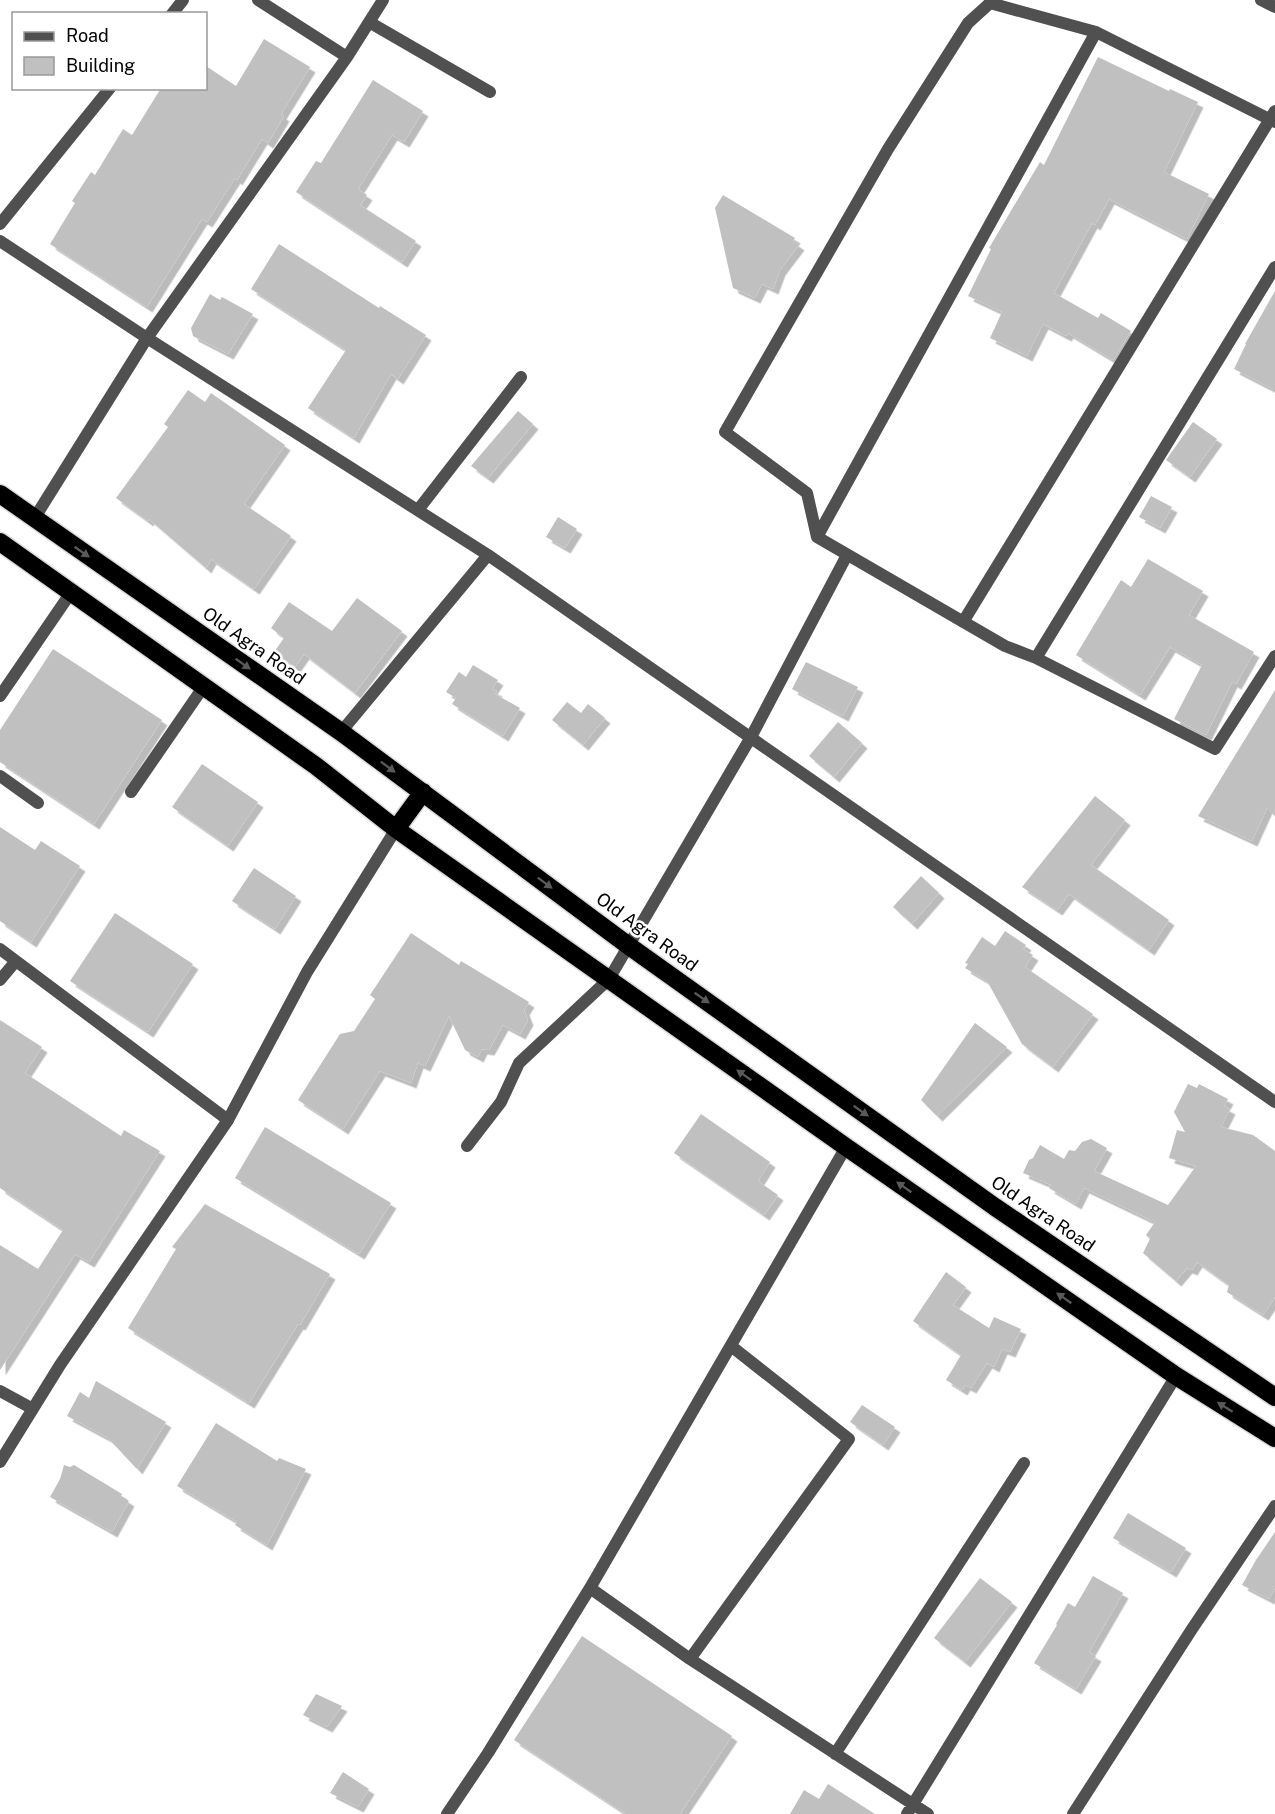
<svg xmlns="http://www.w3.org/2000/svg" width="1275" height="1814" viewBox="0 0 1275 1814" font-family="'Public Sans',sans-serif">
	<defs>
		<filter id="shadow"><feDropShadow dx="5.5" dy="5.5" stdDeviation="0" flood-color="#0004"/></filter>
	</defs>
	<rect width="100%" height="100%" fill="#fff"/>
	<!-- building -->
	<path fill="#c0c0c0" filter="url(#shadow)" d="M 264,39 L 310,67 L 281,114 L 284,116 L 268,143 L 262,139 L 237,180 L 235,178 L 207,222 L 202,219 L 147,307 L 50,244 L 75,203 L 72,201 L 91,172 L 95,175 L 123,129 L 132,135 L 161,88 L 206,88 L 206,66 L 236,86 Z
		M 1098,57 L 1169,91 L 1170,89 L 1198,102 L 1164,172 L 1209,194 L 1187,239 L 1109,199 L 1095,225 L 1092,223 L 1054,293 L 1098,318 L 1101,313 L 1131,331 L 1113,360 L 1068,333 L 1066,336 L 1043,324 L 1027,356 L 990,338 L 1002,312 L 968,296 L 991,249 L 989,248 L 1040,162 L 1044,165 Z
		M 373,80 L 423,111 L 404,142 L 392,135 L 358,189 L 367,195 L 360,205 L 416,241 L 402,262 L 296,192 L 316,161 L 321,163 Z
		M 723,195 L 795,238 L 793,241 L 799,245 L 780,270 L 773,289 L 762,284 L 755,298 L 733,288 L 715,208 Z
		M 279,244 L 379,308 L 380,306 L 426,335 L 398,379 L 391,374 L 354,438 L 308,408 L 346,350 L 251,289 Z
		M 1275,291 L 1275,390 L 1234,369 L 1246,344 L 1245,344 Z
		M 210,294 L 220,300 L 222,297 L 253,314 L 228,354 L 193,336 L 191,328 Z
		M 188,390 L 205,402 L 211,393 L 285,445 L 244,504 L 291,536 L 254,589 L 211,559 L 206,568 L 149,519 L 148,521 L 116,498 L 168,427 L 164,424 Z
		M 518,411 L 533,424 L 488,478 L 471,466 Z
		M 1193,422 L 1217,439 L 1190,477 L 1166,460 Z
		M 1151,496 L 1172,507 L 1160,528 L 1139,517 Z
		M 558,517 L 577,529 L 565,548 L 546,537 Z
		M 1148,559 L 1203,591 L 1189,615 L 1254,652 L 1236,684 L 1232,682 L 1206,735 L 1174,719 L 1202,665 L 1170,647 L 1140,695 L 1076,655 L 1121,580 L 1131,587 Z
		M 357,598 L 402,631 L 355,693 L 304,654 L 295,667 L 274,652 L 284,638 L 271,628 L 289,602 L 332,631 Z
		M 53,649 L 162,720 L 94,824 L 0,762 L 0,730 Z
		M 806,662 L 858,687 L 843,716 L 792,689 Z
		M 473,665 L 498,680 L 492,689 L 497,691 L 495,694 L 520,708 L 503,736 L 452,704 L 456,698 L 446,692 L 459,672 L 466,677 Z
		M 1275,690 L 1275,816 L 1267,808 L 1252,841 L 1198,816 Z
		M 567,702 L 581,713 L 588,704 L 605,718 L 583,745 L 552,720 Z
		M 838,722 L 862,743 L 834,777 L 809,756 Z
		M 202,764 L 258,802 L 228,846 L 172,807 Z
		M 1095,796 L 1125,820 L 1091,865 L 1169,920 L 1149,950 L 1069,894 L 1057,910 L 1022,887 Z
		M 0,827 L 35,850 L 41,841 L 80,866 L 31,942 L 0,921 Z
		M 254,868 L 296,896 L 275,929 L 232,901 Z
		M 921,876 L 939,893 L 912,924 L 893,907 Z
		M 115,913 L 193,964 L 148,1032 L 70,981 Z
		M 1005,931 L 1026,945 L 1023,949 L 1033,955 L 1025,967 L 1093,1014 L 1053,1067 L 1022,1044 L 987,981 L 965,968 L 968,964 L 965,963 L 982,937 L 995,946 Z
		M 411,933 L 459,965 L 461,961 L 529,1002 L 524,1010 L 528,1020 L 520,1034 L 503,1025 L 489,1050 L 482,1049 L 478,1057 L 465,1050 L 449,1016 L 425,1066 L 418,1063 L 411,1083 L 380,1071 L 343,1129 L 298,1100 L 340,1034 L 354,1031 L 375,999 L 370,995 Z
		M 0,1020 L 42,1047 L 25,1073 L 121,1136 L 124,1130 L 160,1151 L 89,1262 L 75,1254 L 0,1370 L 0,1245 L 38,1269 L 63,1230 L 0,1188 Z
		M 975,1023 L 1007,1047 L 937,1116 L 921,1100 Z
		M 1188,1084 L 1197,1088 L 1199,1084 L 1228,1099 L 1224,1106 L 1230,1109 L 1221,1127 L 1253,1135 L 1275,1151 L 1275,1297 L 1263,1315 L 1227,1292 L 1229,1285 L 1197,1262 L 1192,1270 L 1187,1268 L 1176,1281 L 1143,1253 L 1150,1239 L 1146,1235 L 1155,1222 L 1084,1188 L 1076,1204 L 1049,1188 L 1051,1185 L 1023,1173 L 1029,1160 L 1033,1158 L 1040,1145 L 1064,1159 L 1069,1150 L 1075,1151 L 1082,1142 L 1091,1139 L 1107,1148 L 1094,1171 L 1168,1205 L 1196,1166 L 1169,1158 L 1177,1130 L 1185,1132 L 1174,1112 Z
		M 701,1114 L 770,1162 L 758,1181 L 778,1195 L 764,1215 L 674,1153 Z
		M 265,1127 L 391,1203 L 359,1254 L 235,1178 Z
		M 205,1204 L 330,1274 L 300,1325 L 298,1324 L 249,1403 L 128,1328 L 176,1249 L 172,1247 Z
		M 946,1272 L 966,1287 L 953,1305 L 989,1328 L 994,1317 L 1021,1329 L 1010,1352 L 1002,1349 L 994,1367 L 987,1363 L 971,1388 L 965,1385 L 962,1390 L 946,1380 L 961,1355 L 913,1321 Z
		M 96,1381 L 166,1422 L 137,1469 L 108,1438 L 67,1416 L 80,1392 L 89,1398 Z
		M 862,1405 L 895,1427 L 883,1445 L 850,1422 Z
		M 216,1423 L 277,1461 L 279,1458 L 306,1469 L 267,1545 L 235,1525 L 237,1522 L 177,1486 Z
		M 64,1465 L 70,1467 L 74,1465 L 122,1494 L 121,1496 L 129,1501 L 112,1532 L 50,1497 L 60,1479 Z
		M 1128,1513 L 1186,1548 L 1171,1572 L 1113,1538 Z
		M 1275,1532 L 1275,1588 L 1269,1599 L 1242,1585 L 1256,1560 Z
		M 1093,1576 L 1123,1593 L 1089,1652 L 1096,1656 L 1076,1689 L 1034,1663 L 1057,1625 L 1056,1624 L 1068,1603 L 1075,1607 Z
		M 980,1578 L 1012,1602 L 965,1662 L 934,1638 Z
		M 582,1636 L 732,1736 L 680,1814 L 626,1814 L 514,1740 Z
		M 316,1694 L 342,1706 L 327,1727 L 303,1715 Z
		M 343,1772 L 369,1789 L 358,1807 L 330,1793 Z
		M 828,1784 L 875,1814 L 790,1814 L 804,1790 L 819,1799 Z"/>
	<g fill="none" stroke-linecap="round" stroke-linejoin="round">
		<defs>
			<path id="highway" d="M 0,494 L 341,732 L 629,946 L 995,1207 L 1275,1397
				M 0,542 L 316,766 L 396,829 L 846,1147 L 1176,1376 L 1275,1438
				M 396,829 L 423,792"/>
		</defs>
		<!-- highway casing -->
		<use href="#highway" stroke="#dbdbdb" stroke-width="21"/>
		<!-- lane -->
		<path stroke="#505050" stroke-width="12" d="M 0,696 L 72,591
			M 0,776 L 38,803
			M 0,949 L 228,1120
			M 0,980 L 16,961"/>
		<!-- street -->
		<path stroke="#505050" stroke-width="12" d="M 258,0 L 347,57
			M 1261,0 L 1275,7
			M 172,14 L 183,0
			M 369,22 L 490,92
			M 1275,122 L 1096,32 L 990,3 L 968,23 L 888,149 L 725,432 L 807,493 L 817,537 L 1005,646 L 1036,658 L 1215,749 L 1275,656
			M 0,224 L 110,88
			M 0,241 L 147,338 L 488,555 L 341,732
			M 418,510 L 521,377
			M 34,519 L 147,338 L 347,57 L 383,0
			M 817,537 L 1096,32
			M 488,555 L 1275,1102
			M 963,622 L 1275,111
			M 1036,658 L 1275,267
			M 131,792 L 204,686
			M 467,1146 L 501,1102 L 519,1063 L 609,979 L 751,737 L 847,555
			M 0,1391 L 33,1409
			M 0,1462 L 60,1365 L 228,1120 L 307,972 L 396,829
			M 590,1588 L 690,1659 L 928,1814
			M 690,1659 L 849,1439 L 731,1346
			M 835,1754 L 1024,1463
			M 447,1814 L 488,1753 L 590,1588 L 846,1147
			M 907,1814 L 1176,1376
			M 1073,1814 L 1192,1629 L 1275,1506"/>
		<!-- highway -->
		<use href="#highway" stroke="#000" stroke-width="18"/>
	</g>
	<!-- one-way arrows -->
	<defs><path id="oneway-solid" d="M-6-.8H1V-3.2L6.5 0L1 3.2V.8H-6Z" transform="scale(1.5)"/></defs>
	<g fill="#595959">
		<use href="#oneway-solid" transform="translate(82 552) rotate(35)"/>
		<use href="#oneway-solid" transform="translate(243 664) rotate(35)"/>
		<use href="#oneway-solid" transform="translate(388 767) rotate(37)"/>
		<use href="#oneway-solid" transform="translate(545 883) rotate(37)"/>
		<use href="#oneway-solid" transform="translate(702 998) rotate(35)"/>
		<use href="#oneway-solid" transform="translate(744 1075) rotate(-145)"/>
		<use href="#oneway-solid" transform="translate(861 1111) rotate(35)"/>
		<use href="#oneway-solid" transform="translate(904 1187) rotate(-145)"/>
		<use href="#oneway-solid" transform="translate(1064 1298) rotate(-145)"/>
		<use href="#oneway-solid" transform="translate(1225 1407) rotate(-148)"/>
	</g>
	<g text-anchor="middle" stroke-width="5" stroke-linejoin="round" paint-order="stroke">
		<!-- street labels -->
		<g font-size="18" fill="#000" stroke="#fff">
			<text transform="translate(254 646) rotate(35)" y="6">Old Agra Road</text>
			<text transform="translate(647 932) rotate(36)" y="6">Old Agra Road</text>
			<text transform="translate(1043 1214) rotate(34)" y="6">Old Agra Road</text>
		</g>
	</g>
	<!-- legend -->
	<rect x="12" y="12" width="195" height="78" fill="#ffffff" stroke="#999999" stroke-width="1.5"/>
	<rect x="24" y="32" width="30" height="9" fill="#505050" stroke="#999999" stroke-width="1.5"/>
	<text x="66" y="42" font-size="18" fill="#000000">Road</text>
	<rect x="24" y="57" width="30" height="18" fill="#c0c0c0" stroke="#999999" stroke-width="1.5"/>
	<text x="66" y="72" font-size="18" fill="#000000">Building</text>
</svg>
